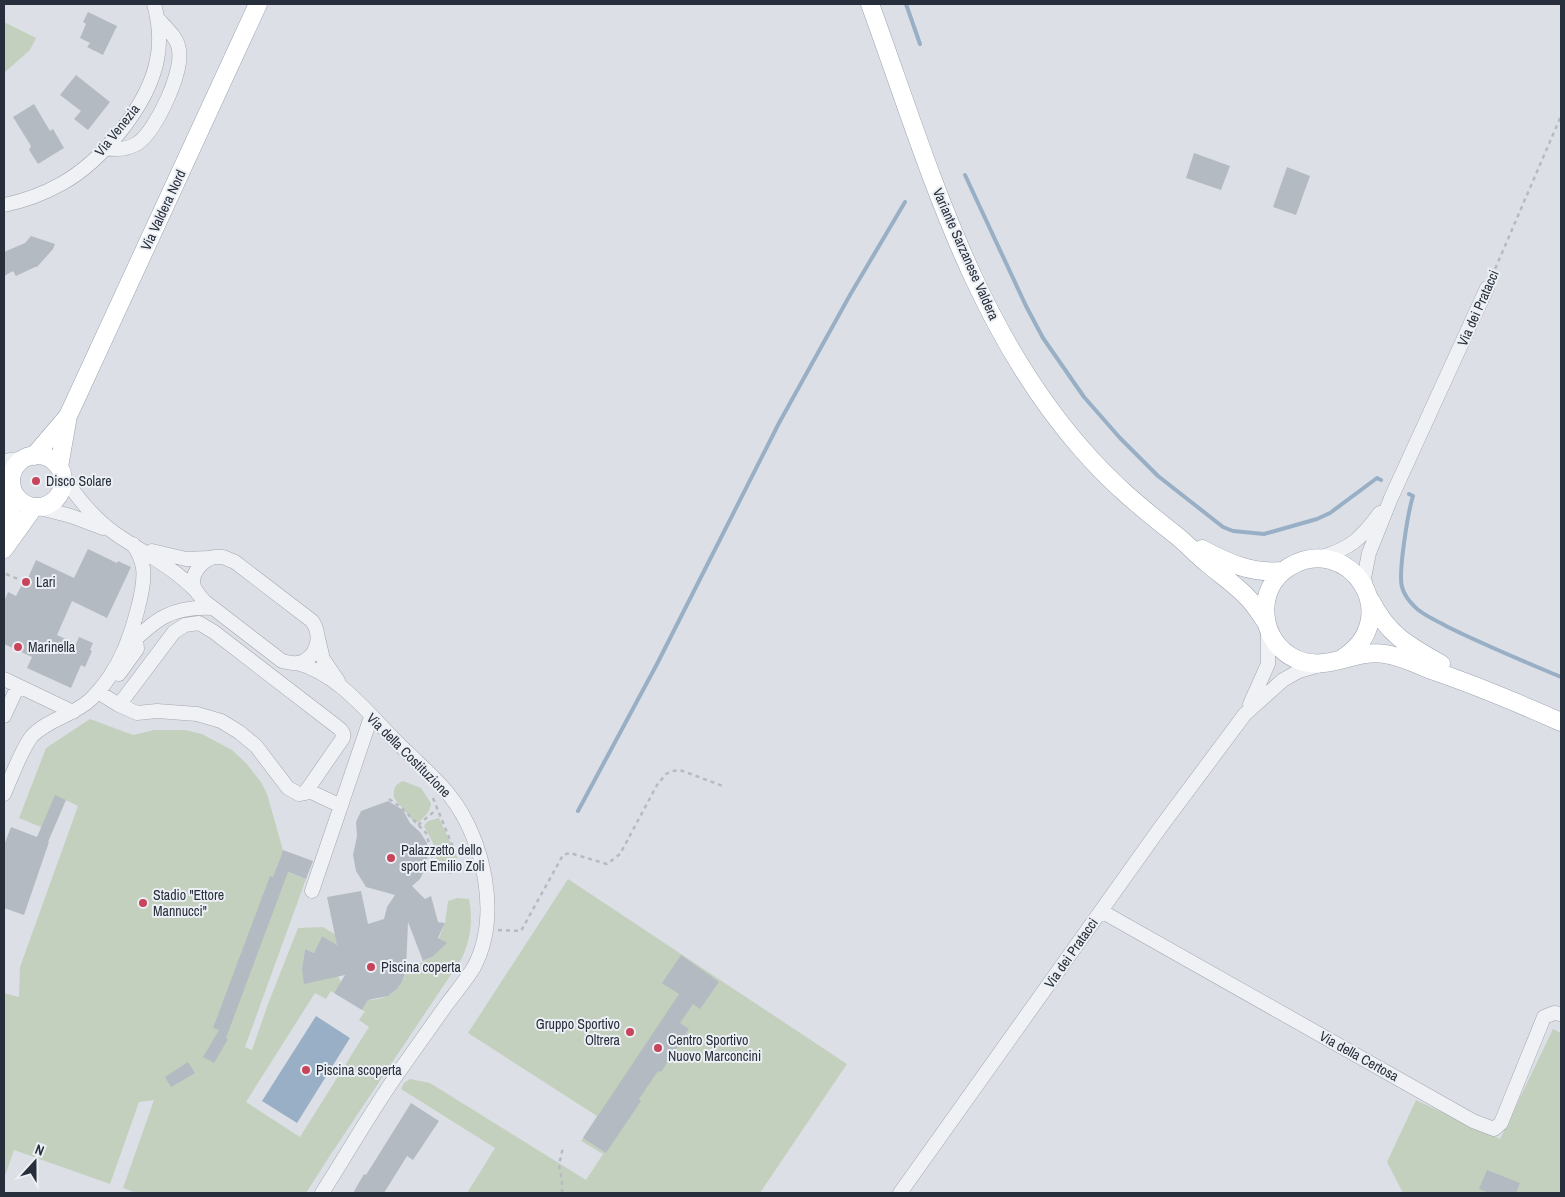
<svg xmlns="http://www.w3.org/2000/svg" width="1565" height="1197" viewBox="0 0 1565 1197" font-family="'Archivo Narrow',sans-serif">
	<rect width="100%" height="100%" fill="#dce0e6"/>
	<!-- green -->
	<path fill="#c3d0be" d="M 4,22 L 36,38 L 30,50 L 4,73 Z
		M 90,719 L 133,735 L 154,730 L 185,730 L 202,734 L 232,750 L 246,763 L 261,782 L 267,794 L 283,850 L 276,868 L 306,879 L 245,1047 L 252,1050 L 268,1004 L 298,928 L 323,927 L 341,938 L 336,945 L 322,936 L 314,953 L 305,949 L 302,969 L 338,976 L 341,982 L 334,993 L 331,991 L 326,999 L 315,993 L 246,1102 L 300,1137 L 369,1027 L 359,1020 L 365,1011 L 362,1010 L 368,1000 C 387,1000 402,990 406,971 L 432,957 L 445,923 L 448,901 L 457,898 L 469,899 C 473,920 471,938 462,958 L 329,1157 L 306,1193 L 136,1193 L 123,1188 L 154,1100 L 139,1102 L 110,1184 L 14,1150 L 4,1179 L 4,993 L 19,997 L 20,967 L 78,806 L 66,800 L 41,827 L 19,818 L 46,748 Z
		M 403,781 L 421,788 L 431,803 C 430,812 425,816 419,822 L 414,822 L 394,798 C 393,789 395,784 403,781 Z
		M 439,818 L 457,857 L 456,869 L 451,874 L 438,871 L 436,869 L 436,859 L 433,843 L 424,826 L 428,821 Z
		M 568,879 L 847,1064 L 760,1193 L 467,1193 L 495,1148 L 401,1089 L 404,1083 L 410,1079 L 430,1083 L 586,1180 L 603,1154 L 581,1141 L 597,1116 L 468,1033 Z
		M 1553,1029 L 1561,1033 L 1561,1193 L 1403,1193 L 1387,1162 L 1416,1100 L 1500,1139 Z"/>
	<!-- water -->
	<path fill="#98afc5" d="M 316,1016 L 350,1038 L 297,1123 L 262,1101 Z"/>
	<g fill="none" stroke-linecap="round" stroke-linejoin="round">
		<!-- stream -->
		<path stroke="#98afc5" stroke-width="4" d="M 906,4 L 920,44
			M 965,175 L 1026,306 L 1043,338 L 1084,397 L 1120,438 L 1158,476 L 1223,527 L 1233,531 L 1264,534 L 1317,519 L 1330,513 L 1377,478 L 1381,480
			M 1409,494 L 1413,496 C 1408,512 1398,573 1402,587 C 1404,594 1409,601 1414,606 C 1422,615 1436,620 1446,626 C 1484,645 1523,661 1561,677
			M 578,811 L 657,664 L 779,423 L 850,295 L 905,202"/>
	</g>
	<!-- building -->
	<path fill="#b4bac2" d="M 88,12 L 117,26 L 103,55 L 87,47 L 90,43 L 80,38 L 86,24 L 83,22 Z
		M 76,75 L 110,102 L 88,130 L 74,119 L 81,111 L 60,95 Z
		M 34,104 L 50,131 L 53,129 L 64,148 L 38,164 L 29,150 L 31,146 L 13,117 Z
		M 1194,153 L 1230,166 L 1221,190 L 1186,178 Z
		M 1287,167 L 1310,176 L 1296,215 L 1273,207 Z
		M 31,236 L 55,244 L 53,249 L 37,267 L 35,267 L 16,276 L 13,271 L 4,276 L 4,252 L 25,243 Z
		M 88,549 L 117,563 L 118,561 L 131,567 L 107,618 L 72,601 L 57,635 L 76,644 L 79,637 L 93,643 L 90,650 L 92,651 L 85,667 L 81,665 L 71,688 L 27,668 L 32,657 L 4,644 L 4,602 L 8,592 L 16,596 L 25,579 L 27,580 L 36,560 L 74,578 Z
		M 55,795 L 66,800 L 48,842 L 49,842 L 24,915 L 4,908 L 4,845 L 11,827 L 37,837 Z
		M 388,801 L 403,810 L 410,823 L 420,832 L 427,843 L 428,854 L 426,867 L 420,879 L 412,886 L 425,899 L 431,896 L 438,922 L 445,923 L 438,938 L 447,943 L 432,957 L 423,961 L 408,922 L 406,971 L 402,982 L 397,989 L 388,996 L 368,1000 L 362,1010 L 334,993 L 345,975 L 304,984 L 302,969 L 305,949 L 314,953 L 322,936 L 337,945 L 327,897 L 361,891 L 368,924 L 384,919 L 387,907 L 395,895 L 366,887 L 356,871 L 353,855 L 357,836 L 356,822 L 361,811 Z
		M 283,850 L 313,861 L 306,879 L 288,872 L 226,1038 L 228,1039 L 214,1063 L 203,1057 L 219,1030 L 213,1028 L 270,876 L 273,877 Z
		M 681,955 L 719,982 L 700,1009 L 693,1004 L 680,1023 L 689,1029 L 661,1072 L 658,1071 L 639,1099 L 641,1101 L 606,1153 L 583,1138 L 679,994 L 662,983 Z
		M 188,1062 L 195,1073 L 171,1087 L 165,1077 Z
		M 411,1103 L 439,1121 L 413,1160 L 407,1156 L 384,1193 L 353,1193 L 364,1174 L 366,1175 Z
		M 1487,1170 L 1520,1183 L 1516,1193 L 1489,1193 L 1479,1189 Z"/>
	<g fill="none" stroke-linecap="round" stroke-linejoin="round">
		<defs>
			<path id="minor" d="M 105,148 C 116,150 127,150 138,143 C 156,130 183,73 179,50 C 178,38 166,28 158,19
				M 4,205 C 24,201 43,194 61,184 C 101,162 148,106 157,60 C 161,41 159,22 154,4
				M 4,461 L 26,458
				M 63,477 C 78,498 94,519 116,534 C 143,553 172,566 195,590
				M 4,484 L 12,489
				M 36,507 L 71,516 L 103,528
				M 152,551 L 186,559 L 209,558
				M 214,557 L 223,557 L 235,562 L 312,621 C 323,636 317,659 298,663 C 293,664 287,662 282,661 L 204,601 C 200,596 194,590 193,584 C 192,572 203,560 214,557 Z
				M 1319,558 C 1351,548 1360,540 1380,513
				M 1367,591 L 1364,578 L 1369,553 L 1391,498 L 1487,288
				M 318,638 L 323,659 L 338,681
				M 127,647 C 156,619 171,606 213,608
				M 297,663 C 342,675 372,719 405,750 C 420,765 437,779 450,796 C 484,839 501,916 474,967 C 466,980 456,992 447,1004 C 433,1024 418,1045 403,1066 C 374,1106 349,1151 322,1193
				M 119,674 L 137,649 L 136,638
				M 4,679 L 73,712
				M 98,692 L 119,705 L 137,713 L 157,711 L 197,714 L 221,721 L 239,732 L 256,746 L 288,788 L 299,794 L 305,793 L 307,790 L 343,738 L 343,733 L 340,729 L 214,632 L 199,623 L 185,625 L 174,632 L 119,705
				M 1250,704 L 1268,664 L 1268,630
				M 4,716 L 18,686
				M 307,790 L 341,806
				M 4,794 C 11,778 22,748 32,736 C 48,719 74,715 90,700 C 104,687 117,667 124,650 C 132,632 146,587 143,568 C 142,559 138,552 133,544
				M 312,891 L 371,717
				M 1101,911 L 1473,1121 L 1494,1129 L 1501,1123 L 1544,1017 L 1554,1013 L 1561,1014
				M 900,1193 L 1160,828 L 1245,714 L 1283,680 L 1299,671 L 1320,665"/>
			<path id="major" d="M 870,4 C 926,157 971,322 1080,447 C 1111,483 1140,507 1177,536 C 1188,545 1197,555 1208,564 C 1221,575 1236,585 1248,598 C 1255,605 1260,614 1266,622
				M11 481a26 26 0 1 1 52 0a26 26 0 1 1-52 0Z
				M 34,456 L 68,416 L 258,4
				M 59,467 L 67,421
				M 4,541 L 14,493
				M 4,549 L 34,507
				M 1202,549 C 1228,563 1252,574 1283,571
				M 1371,601 C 1388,635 1409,646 1441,664
				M 1343,658 C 1406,617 1349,531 1289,567 C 1254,588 1259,643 1296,659 C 1326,673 1354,649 1385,654 C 1401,656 1416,664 1431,670 C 1476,685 1518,703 1561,722"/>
		</defs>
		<!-- minor casing -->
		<use href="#minor" stroke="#a2a7b0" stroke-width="15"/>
		<!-- major casing -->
		<use href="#major" stroke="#9ca5b1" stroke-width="19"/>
		<!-- path -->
		<path stroke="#b7bbc1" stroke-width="2.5" stroke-dasharray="4 4" stroke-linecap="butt" d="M 1492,276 L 1561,116
			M 6,574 L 23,581
			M 433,798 L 457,857
			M 389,799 L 402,808 L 426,833 L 432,853 L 432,864 L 430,872
			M 418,825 L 437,809
			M 498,930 L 521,931 L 563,855 L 570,853 L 607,864 L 620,854 L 657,785 L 666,774 L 672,771 L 680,770 L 723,786
			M 562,1193 L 562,1180 L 559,1165 L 563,1147"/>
		<!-- minor -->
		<use href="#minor" stroke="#eff1f5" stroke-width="14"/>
		<!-- major -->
		<use href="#major" stroke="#fff" stroke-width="18"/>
	</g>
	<!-- markers -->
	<g fill="#c8445b" stroke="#eceff4" stroke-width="2">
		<circle cx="36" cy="481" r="5"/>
		<circle cx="26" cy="582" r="5"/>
		<circle cx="18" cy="647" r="5"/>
		<circle cx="391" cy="858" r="5"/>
		<circle cx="143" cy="903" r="5"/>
		<circle cx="371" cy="967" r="5"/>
		<circle cx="630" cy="1032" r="5"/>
		<circle cx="658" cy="1048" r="5"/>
		<circle cx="306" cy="1070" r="5"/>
	</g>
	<g text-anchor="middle" stroke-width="4" stroke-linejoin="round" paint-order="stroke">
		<!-- street labels -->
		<g font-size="14" fill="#272f3c" stroke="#eceff4">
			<text transform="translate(117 130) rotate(-51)" y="5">Via Venezia</text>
			<text transform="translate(163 210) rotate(-65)" y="5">Via Valdera Nord</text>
			<text transform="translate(966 254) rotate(66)" y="5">Variante Sarzanese Valdera</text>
			<text transform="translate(1478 308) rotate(-66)" y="5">Via dei Pratacci</text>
			<text transform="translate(409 755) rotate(45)" y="5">Via della Costituzione</text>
			<text transform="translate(1071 953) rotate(-55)" y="5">Via dei Pratacci</text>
			<text transform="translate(1359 1056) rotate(29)" y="5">Via della Certosa</text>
		</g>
		<!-- poi labels -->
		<g font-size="14" fill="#272f3c" stroke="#eceff4" text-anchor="start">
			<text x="46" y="486">Disco Solare</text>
			<text x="36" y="587">Lari</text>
			<text x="28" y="652">Marinella</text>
			<text x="401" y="855">Palazzetto dello<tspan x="401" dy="16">sport Emilio Zoli</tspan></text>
			<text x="153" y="900">Stadio "Ettore<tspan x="153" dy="16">Mannucci"</tspan></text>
			<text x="381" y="972">Piscina coperta</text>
			<text x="620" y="1029" text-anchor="end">Gruppo Sportivo<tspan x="620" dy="16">Oltrera</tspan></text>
			<text x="668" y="1045">Centro Sportivo<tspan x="668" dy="16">Nuovo Marconcini</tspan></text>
			<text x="316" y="1075">Piscina scoperta</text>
		</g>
	</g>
	<!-- border -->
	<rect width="1565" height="1197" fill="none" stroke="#272f3c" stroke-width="10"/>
	<!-- north arrow -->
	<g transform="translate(35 1162) rotate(21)" stroke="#eceff4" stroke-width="4" paint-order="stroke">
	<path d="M0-4L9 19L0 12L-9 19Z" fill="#272f3c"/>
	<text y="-8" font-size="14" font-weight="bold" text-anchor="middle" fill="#272f3c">N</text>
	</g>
</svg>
